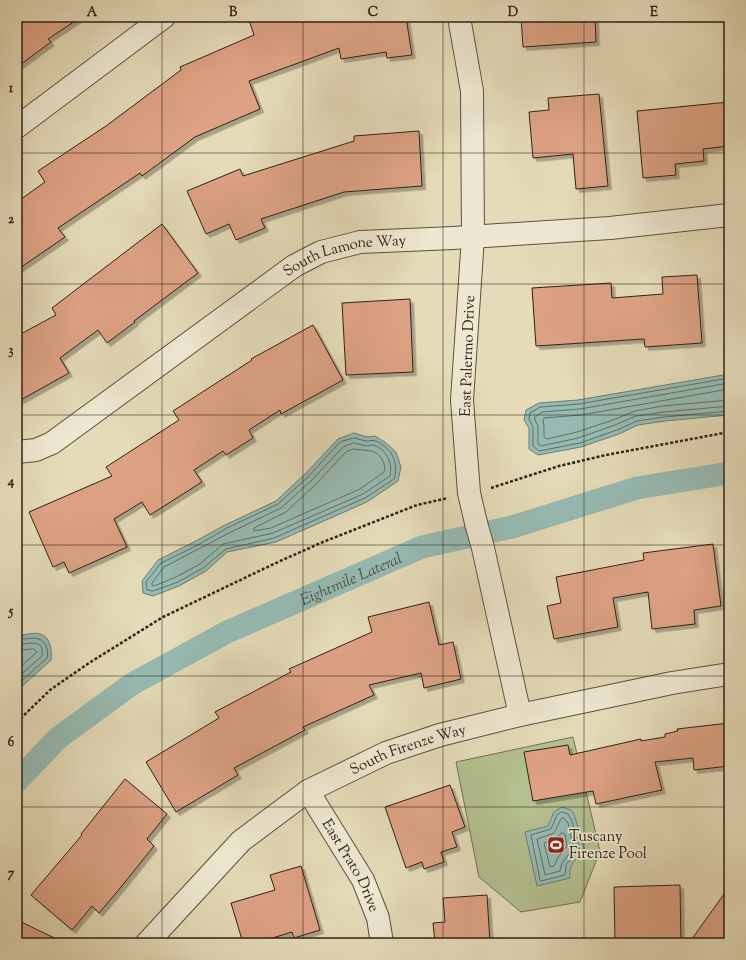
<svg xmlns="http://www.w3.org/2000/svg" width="746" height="960" viewBox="0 0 746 960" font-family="'Sorts Mill Goudy',serif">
	<defs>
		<filter id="shadow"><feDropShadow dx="3.5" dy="3.5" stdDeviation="0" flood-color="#0004"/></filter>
	</defs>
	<rect width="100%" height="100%" fill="#e5dbb8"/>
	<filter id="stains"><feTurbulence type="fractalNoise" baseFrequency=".005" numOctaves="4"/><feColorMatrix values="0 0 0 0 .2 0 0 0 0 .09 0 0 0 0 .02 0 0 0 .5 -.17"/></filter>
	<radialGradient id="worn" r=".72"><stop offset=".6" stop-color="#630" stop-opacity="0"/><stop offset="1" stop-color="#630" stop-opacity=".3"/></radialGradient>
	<!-- green -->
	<path fill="#b4c08f" stroke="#717053" d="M 573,737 L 600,851 L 580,902 L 521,912 L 479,877 L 456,762 Z"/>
	<!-- water -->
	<path fill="#96bbb3" stroke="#6c7d75" d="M 729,374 L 729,415 L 665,421 L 638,425 L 619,434 L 581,447 L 538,455 L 529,449 L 529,428 L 524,420 L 526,410 L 539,403 L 578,400 Z
		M 354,433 L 367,437 L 375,436 L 386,443 L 396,452 L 401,467 L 398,481 L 367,502 L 276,542 L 227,552 L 206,571 L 179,586 L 153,596 L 143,593 L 142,581 L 158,560 L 194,542 L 225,525 L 276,501 L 305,474 L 338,439 Z
		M 17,634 L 20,635 C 25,635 35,632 40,634 C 51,637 52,651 51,660 L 17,691 Z
		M 562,807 L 571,810 L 574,814 L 585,852 C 574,861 569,863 570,878 L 537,886 L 525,832 L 548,826 L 554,812 Z"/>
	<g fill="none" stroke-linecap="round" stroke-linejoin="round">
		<!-- shore -->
		<path stroke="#626e65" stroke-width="1" d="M 729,378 L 579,404 L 540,407 L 530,413 L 529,419 L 533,427 L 533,446 L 539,451 L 580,443 L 617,430 L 637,421 L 664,417 L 729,411
			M 729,383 L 580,409 L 542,412 L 534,418 L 538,426 L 538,444 L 541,446 L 578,438 L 615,425 L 636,416 L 664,412 L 729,406
			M 729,389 L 581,415 L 544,418 L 543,420 L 544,426 L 544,437 L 547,439 L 577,432 L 613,420 L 635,411 L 663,406 L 729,400
			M 354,438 C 358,439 362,440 366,441 C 370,441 372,440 376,441 C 392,448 399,463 394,479 L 365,498 L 274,538 L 226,549 L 203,568 L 178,582 L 153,591 L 147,590 L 146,582 L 161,563 L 196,546 L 227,528 L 278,504 L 308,477 L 340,442 Z
			M 354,443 C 358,444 362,445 367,446 C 368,446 372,445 373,445 C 387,449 393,464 390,476 L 363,494 L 273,533 L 223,544 L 200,564 L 176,577 L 154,586 L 152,585 L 152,583 L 164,567 L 229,533 L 281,508 L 312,480 L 343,447 Z
			M 354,449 C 360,450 366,450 371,451 C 380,453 387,464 384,472 L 360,489 L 271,528 L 254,531 L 254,528 L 286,512 L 316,484 L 346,452 Z
			M 17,638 C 28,641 40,633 46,646 C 48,650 48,654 47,658 L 17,685
			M 17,644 C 28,645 45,637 42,656 L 17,678
			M 17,650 L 34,649 L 37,652 L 17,670
			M 562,812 L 568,814 L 572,821 L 580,850 L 573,856 L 566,865 L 565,875 L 541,881 L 540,880 L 531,835 L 551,829 L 557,815 Z
			M 564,818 L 568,823 L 574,848 L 562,863 L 560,871 L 545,875 L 537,839 L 554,833 L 561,819 Z
			M 562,833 L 565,834 L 567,846 L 557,859 L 554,866 L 550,867 L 544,843 L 555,839 Z"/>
		<!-- canal -->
		<path stroke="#96bbb3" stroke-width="23" id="s1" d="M 17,781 L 58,738 L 132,684 L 227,632 L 422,547 L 512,527 L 637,488 L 729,473"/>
	</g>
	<!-- building -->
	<path fill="#dda284" stroke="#2e2117" filter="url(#shadow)" d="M 17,17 L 81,17 L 48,39 L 51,42 L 17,67 Z
		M 248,17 L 406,17 L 412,55 L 387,58 L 386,52 L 341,59 L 339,48 L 249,81 L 260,109 L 195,137 L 142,176 L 140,173 L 58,228 L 65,237 L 17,270 L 17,202 L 45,182 L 38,171 L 106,126 L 181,70 L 180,67 L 254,35 Z
		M 521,17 L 595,17 L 596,42 L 523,47 Z
		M 599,94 L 608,186 L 576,189 L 573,154 L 533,158 L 529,112 L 549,110 L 548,98 Z
		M 729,102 L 729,146 L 703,149 L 704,161 L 675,164 L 676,175 L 643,178 L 637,111 Z
		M 419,131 L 422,186 L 344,192 L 261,219 L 265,228 L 236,240 L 229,224 L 206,234 L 187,191 L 240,169 L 243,176 L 354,141 L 354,136 Z
		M 162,224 L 198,273 L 134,321 L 135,322 L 107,343 L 98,330 L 60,358 L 69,373 L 17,402 L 17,336 L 56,315 L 52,308 Z
		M 697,275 L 702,343 L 645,347 L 644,339 L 536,346 L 532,288 L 611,283 L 612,298 L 663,294 L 662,277 Z
		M 410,299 L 413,372 L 346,375 L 342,303 Z
		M 313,325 L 343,380 L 281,414 L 280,410 L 249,430 L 253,438 L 226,455 L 223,451 L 194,470 L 202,482 L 150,515 L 142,502 L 114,519 L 127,547 L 69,573 L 64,562 L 53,567 L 29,512 L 112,476 L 106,467 L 179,420 L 173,411 L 252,360 L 251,359 Z
		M 713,544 L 721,606 L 694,610 L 695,624 L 652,629 L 648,592 L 613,598 L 618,627 L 554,639 L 547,606 L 561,603 L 556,577 L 644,560 L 643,553 Z
		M 429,602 L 439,645 L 453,642 L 461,679 L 424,688 L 421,673 L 369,685 L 374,695 L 303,727 L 305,730 L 234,768 L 238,775 L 176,812 L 146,762 L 219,718 L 215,712 L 291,672 L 289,669 L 372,632 L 368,617 Z
		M 729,723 L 729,766 L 694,770 L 693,758 L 655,762 L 662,790 L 596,804 L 593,791 L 533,801 L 524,752 L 568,745 L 570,755 L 641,739 L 641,741 L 665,737 L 665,734 L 678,731 L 677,729 Z
		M 125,779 L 167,814 L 147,839 L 154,846 L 117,892 L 99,913 L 92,906 L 72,930 L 31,895 L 82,835 L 81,834 Z
		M 450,785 L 465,827 L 452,832 L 457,847 L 441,852 L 444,862 L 424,869 L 422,862 L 406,868 L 385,807 Z
		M 301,866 L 320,930 L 294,938 L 292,932 L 256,943 L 243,943 L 231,903 L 275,890 L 270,875 Z
		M 680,885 L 681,943 L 615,943 L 614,887 Z
		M 729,887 L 729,943 L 689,943 Z
		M 487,895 L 490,943 L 435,943 L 433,923 L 445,922 L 443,898 Z
		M 17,920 L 65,943 L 17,943 Z"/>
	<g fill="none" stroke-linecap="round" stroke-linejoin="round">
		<defs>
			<g id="minor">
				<path d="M 17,127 L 164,17"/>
				<path id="s2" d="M 17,452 L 36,450 L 52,443 L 294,266 L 321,252 L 360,242 L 453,238 L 610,228 L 729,215"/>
				<path d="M 476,523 L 483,548 L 520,715"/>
				<path id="s3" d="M 308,791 L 363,880 L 378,918 L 382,943"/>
				<path id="s4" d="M 147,943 L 241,841 L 308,791 L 386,753 L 440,735 L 520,715 L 672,683 L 729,674"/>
			</g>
			<path id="tertiary" d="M 459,17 L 472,91 L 473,237 L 462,400 L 469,493 L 476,523"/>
		</defs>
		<!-- minor casing -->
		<use href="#minor" stroke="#5c503f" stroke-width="24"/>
		<!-- tertiary casing -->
		<use href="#tertiary" stroke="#5c503f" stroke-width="24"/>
		<!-- path -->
		<path stroke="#2e2117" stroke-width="2.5" stroke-dasharray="3 2" stroke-linecap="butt" d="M 491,488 L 559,466 L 606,455 L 729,432
			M 17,722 L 50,690 L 89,663 L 163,617 L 278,562 L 323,542 L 417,505 L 448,498"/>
		<!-- minor -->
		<use href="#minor" stroke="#eee8d1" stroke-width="22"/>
		<!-- tertiary -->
		<use href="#tertiary" stroke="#eee8d1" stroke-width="22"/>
	</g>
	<!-- grid -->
	<path fill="none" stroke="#2e2117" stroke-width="1" stroke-opacity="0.55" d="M 162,17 L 162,943M 303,17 L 303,943M 443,17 L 443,943M 584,17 L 584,943M 17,153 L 729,153M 17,284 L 729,284M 17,415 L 729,415M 17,545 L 729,545M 17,676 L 729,676M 17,807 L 729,807"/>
	<!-- icons -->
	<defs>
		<symbol id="stadium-square" viewBox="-11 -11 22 22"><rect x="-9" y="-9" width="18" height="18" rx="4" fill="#8f2418" stroke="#eee8d1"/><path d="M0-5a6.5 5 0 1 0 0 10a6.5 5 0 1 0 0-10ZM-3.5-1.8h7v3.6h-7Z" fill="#fff"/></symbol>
	</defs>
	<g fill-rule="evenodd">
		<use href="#stadium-square" x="546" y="835" width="20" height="20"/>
	</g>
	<g text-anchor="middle" stroke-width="3.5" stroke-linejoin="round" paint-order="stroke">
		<!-- street labels -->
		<g font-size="15" fill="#2e2117" stroke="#eee8d1">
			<text dy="5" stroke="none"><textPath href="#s2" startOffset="389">South Lamone Way</textPath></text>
			<text transform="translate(467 356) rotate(-88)" y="5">East Palermo Drive</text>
			<text dy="5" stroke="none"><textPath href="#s4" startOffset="331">South Firenze Way</textPath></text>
			<text dy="5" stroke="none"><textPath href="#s3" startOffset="86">East Prato Drive</textPath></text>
		</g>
		<!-- poi labels -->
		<g font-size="15" fill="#2e2117" stroke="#eee8d1" text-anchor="start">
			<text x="569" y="841">Tuscany<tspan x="569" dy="17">Firenze Pool</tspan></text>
		</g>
		<!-- water labels -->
		<g font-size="16" font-style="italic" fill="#4d4f46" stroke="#eee8d1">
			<text dy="6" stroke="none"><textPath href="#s1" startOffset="394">Eightmile Lateral</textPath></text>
		</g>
	</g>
	<!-- margin -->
	<rect width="746" height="960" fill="none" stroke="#e5dbb8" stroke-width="44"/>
	<rect x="22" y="22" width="702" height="916" fill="none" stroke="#2e2117" stroke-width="1.5"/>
	<g font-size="13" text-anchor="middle" font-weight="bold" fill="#2e2117">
		<text x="92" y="16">A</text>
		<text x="233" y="16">B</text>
		<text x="373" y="16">C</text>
		<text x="513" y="16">D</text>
		<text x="654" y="16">E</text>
		<text x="11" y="92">1</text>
		<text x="11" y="223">2</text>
		<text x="11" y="354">3</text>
		<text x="11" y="485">4</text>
		<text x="11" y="615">5</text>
		<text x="11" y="746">6</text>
		<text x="11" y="877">7</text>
	</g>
	<rect width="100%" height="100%" filter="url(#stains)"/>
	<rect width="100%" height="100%" fill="url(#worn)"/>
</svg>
